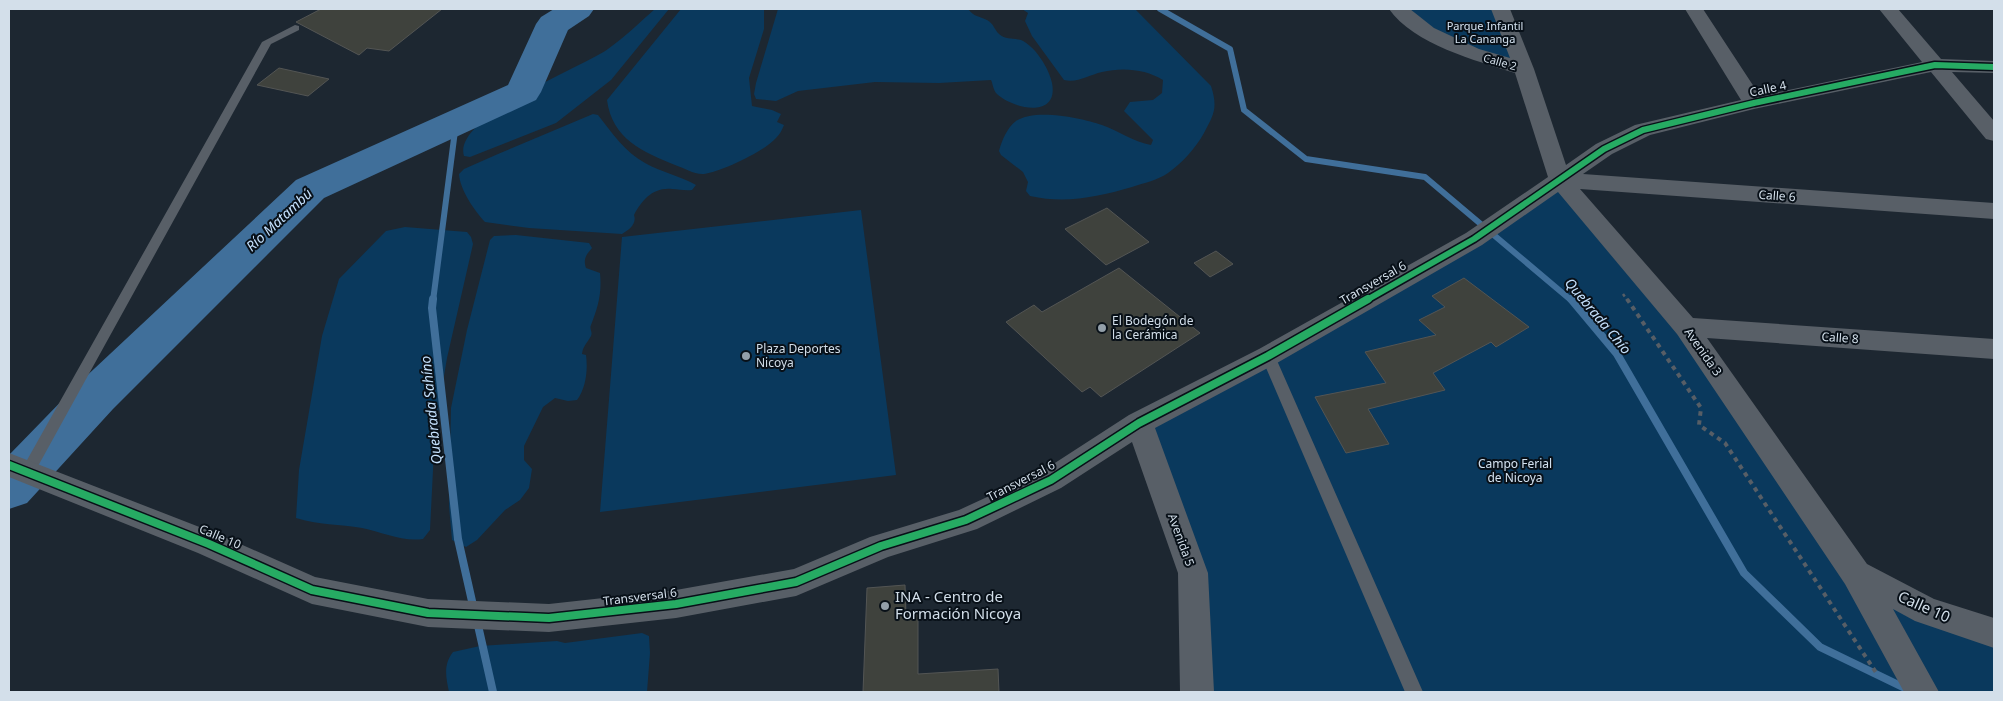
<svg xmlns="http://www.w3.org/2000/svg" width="2003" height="701" viewBox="0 0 2003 701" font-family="'Noto Sans',sans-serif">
	<rect width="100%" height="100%" fill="#1d2731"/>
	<!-- green -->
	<path fill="#0a395d" d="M 655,9 L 669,9 L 611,80 L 556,123 L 470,157 L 464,156 C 452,117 581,68 608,49 C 625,37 640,22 655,9 Z
		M 681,9 L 764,9 L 764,29 L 749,78 L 752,106 L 772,110 L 781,114 L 777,122 L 784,125 C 782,130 780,134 776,138 C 765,151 721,172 704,174 C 695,175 684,168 675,165 C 643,152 612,139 607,100 Z
		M 778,9 L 968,9 C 974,17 979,16 987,20 C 994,24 994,29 999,34 C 1006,40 1013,38 1021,40 C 1035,46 1049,68 1052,83 C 1059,119 1013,109 997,94 C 993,90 993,84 991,80 L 939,83 L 875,82 L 798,91 L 776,101 L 756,99 L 754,94 L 756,83 Z
		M 1022,9 L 1135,9 L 1211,86 C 1218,108 1214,114 1204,133 C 1195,149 1182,163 1168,173 C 1158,180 1144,183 1132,187 C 1097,197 1066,204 1030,196 L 1026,191 L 1028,182 L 1023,172 L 1001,155 L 999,151 C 1002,140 1007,128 1016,121 C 1035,108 1082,118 1102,125 C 1119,131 1134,142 1151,145 L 1153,140 L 1124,111 L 1130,102 L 1153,100 L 1162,93 L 1163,80 C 1146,69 1122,67 1102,72 C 1089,75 1078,83 1064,80 L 1032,36 L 1025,21 L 1028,13 Z
		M 1399,9 L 1501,9 L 1524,69 L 1427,32 Z
		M 593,114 L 598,115 C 612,133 625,152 645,163 C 661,172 680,176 696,185 L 692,190 C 685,191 679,189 672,189 C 653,187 642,200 634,215 C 637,224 629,230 622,234 L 529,228 L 485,222 C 474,210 460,190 459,174 L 464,169 L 498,154 Z
		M 1560,180 L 1686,327 L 1856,574 L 1994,633 L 1994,692 L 1196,692 L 1193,573 L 1139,423 Z
		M 861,210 L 896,475 L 600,512 L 622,237 Z
		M 405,227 L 467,232 L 471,237 L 473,244 L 447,358 L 435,430 L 430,530 L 423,539 C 402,542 382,532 362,528 C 340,524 318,525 296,518 L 299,470 L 322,336 L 339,279 L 386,231 Z
		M 516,235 L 589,243 L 592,248 C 586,255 583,259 586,268 L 600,273 C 602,294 598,307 591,325 C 589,329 593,332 591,336 C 587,343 583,346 582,354 L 586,355 C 588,370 586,388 577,400 L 568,401 L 555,398 L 543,407 L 524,446 L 524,460 L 532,469 L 529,488 L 520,500 L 505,510 L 477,540 L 466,547 L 452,540 L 449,506 L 451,408 L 467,330 L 490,240 L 494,236 Z
		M 642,633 L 649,636 L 650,653 L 647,692 L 449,692 C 446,677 443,665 453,652 L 480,646 L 557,641 L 565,643 Z"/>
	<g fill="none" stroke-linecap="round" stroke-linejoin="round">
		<!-- stream-far1 -->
		<path stroke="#406f9a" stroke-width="6" d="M 1160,9 L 1230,49 L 1244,110 L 1306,159 L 1425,177 L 1572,301
			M 433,301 L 456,123"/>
		<!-- stream -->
		<path stroke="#406f9a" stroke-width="8" d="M 433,299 L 432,308 L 458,539 L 474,610
			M 1571,299 L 1617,354 L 1744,573 L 1820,647 L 1913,692
			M 477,621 L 493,692"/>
		<!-- river -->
		<path fill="#406f9a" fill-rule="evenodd" d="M 554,9 L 594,9 L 589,16 L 568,30 L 541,92 L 536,100 L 324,198 L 113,409 L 27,503 L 9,509 L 9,455 L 79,383 L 296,180 L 508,85 L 536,24 L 541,17 Z"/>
	</g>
	<!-- building -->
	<path fill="#3f423d" stroke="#535554" d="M 321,9 L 442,9 L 389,51 L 367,48 L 359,55 L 296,22 Z
		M 279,68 L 329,79 L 308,96 L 257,85 Z
		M 1107,208 L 1149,242 L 1106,265 L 1065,229 Z
		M 1216,251 L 1233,264 L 1210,277 L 1194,263 Z
		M 1119,268 L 1200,333 L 1101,397 L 1090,387 L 1082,392 L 1006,322 L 1034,305 L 1042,312 Z
		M 1464,278 L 1529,327 L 1496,347 L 1491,342 L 1433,373 L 1445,390 L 1368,409 L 1389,444 L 1346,453 L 1315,397 L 1386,383 L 1365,352 L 1436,335 L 1419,320 L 1445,307 L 1432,296 Z
		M 905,585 L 906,615 L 918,614 L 918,674 L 998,669 L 999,692 L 863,692 L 867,588 Z"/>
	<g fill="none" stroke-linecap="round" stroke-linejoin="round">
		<!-- path-far1 -->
		<path stroke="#575e66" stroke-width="2.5" stroke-dasharray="3 3" stroke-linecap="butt" d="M 1623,294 L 1628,301"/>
		<!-- path -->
		<path stroke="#575e66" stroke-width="4" stroke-dasharray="4.5 4.5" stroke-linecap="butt" d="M 1627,299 L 1701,408 L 1699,425 L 1725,443 L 1877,674"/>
		<!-- lane -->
		<path fill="#585f67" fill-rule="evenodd" d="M 295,25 L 299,26 L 299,30 L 271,44 L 32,477 L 27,479 L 22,477 L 19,473 L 22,469 L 262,42 Z
			M 1268,351 L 1273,352 L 1275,356 L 1423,692 L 1405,692 L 1261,356 L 1263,352 Z"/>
		<!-- street -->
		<path fill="#585f67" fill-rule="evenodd" d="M 1389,9 L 1410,9 L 1434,28 L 1479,49 L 1510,58 L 1491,9 L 1510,9 L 1534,69 L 1566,165 L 1596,144 L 1635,125 L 1741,100 L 1685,9 L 1703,9 L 1760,96 L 1922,62 L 1879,9 L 1898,9 L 1941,59 L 1994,61 L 1994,73 L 1952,72 L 1994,121 L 1994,141 L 1986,139 L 1931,72 L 1754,109 L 1650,135 L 1612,154 L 1583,174 L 1994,203 L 1994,219 L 1580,189 L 1693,318 L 1994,339 L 1994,359 L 1707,338 L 1867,564 L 1934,599 L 1994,618 L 1994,648 L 1915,621 L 1893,609 L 1939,692 L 1904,692 L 1845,584 L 1677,334 L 1558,192 L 1482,245 L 1277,363 L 1155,428 L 1208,573 L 1214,692 L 1180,692 L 1178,573 L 1132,442 L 1061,488 L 977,529 L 888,557 L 796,596 L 676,618 L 549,632 L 428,627 L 312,604 L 198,553 L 9,477 L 9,453 L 220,535 L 315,577 L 428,599 L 549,604 L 676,590 L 794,569 L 870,537 L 959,510 L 1041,472 L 1129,415 L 1259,349 L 1466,233 L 1548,177 L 1515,73 C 1477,61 1413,44 1389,9 Z"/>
		<defs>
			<path id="cycleway-far1" d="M 1365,301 L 1474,239 L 1604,149 L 1643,130 L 1754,103 L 1935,65 L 1994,67"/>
			<path id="cycleway" d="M 9,465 L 209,544 L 312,590 L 428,613 L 549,618 L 676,604 L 796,582 L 881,546 L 966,520 L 1051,480 L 1139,423 L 1268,356 L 1368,299"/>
		</defs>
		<!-- cycleway-far1 casing -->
		<use href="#cycleway-far1" stroke="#081018" stroke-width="9"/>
		<!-- cycleway casing -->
		<use href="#cycleway" stroke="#081018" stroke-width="11"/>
		<!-- cycleway-far1 -->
		<use href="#cycleway-far1" stroke="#26ab63" stroke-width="6"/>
		<!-- cycleway -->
		<use href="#cycleway" stroke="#26ab63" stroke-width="8"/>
	</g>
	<!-- markers -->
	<g fill="#939fa9" stroke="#081018" stroke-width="2">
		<circle cx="1102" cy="328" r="5"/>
		<circle cx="746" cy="356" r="5"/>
		<circle cx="885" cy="606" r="5"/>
	</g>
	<g text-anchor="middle" stroke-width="4" stroke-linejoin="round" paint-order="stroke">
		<!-- far-park labels -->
		<g font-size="11" fill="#d4e2f0" stroke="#081018">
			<text x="1485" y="30">Parque Infantil<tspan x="1485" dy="13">La Cananga</tspan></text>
		</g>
		<!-- far-street labels -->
		<g font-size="11" fill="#d3dfea" stroke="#081018">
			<text transform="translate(1500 62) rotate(16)" y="4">Calle 2</text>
		</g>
		<!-- street labels -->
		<g font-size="12" fill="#d3dfea" stroke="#081018">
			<text transform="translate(1768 89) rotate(-12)" y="4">Calle 4</text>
			<text transform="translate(1777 196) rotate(4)" y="4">Calle 6</text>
			<text transform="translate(1373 283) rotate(-30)" y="4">Transversal 6</text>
			<text transform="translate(1840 338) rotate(4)" y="4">Calle 8</text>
			<text transform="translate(1703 352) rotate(55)" y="4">Avenida 3</text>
			<text transform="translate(1021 481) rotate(-27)" y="4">Transversal 6</text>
			<text transform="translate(220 537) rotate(23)" y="4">Calle 10</text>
			<text transform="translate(1181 540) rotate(70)" y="4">Avenida 5</text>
			<text transform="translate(640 597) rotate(-7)" y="4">Transversal 6</text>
		</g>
		<!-- poi labels -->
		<g font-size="12" fill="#d3dfea" stroke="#081018" text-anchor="start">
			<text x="1112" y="325">El Bodegón de<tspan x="1112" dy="14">la Cerámica</tspan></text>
			<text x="756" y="353">Plaza Deportes<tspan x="756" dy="14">Nicoya</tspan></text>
		</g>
		<!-- park labels -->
		<g font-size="12" fill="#d4e2f0" stroke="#081018">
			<text x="1515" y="468">Campo Ferial<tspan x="1515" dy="14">de Nicoya</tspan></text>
		</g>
		<!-- water labels -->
		<g font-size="14" font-style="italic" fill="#c5e1fd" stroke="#081018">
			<text transform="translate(279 220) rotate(-43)" y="5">Río Matambú</text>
			<text transform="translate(1598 316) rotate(50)" y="5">Quebrada Chío</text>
			<text transform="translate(431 410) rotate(-96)" y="5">Quebrada Sahíno</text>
		</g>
		<!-- near-poi labels -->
		<g font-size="15" fill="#d3dfea" stroke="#081018" text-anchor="start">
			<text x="895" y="602">INA - Centro de<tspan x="895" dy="17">Formación Nicoya</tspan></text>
		</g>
		<!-- near-street labels -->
		<g font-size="15" fill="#d3dfea" stroke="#081018">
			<text transform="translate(1924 607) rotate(24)" y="5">Calle 10</text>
		</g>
	</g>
	<!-- border -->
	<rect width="2003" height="701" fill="none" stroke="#d3dfea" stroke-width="20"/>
</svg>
